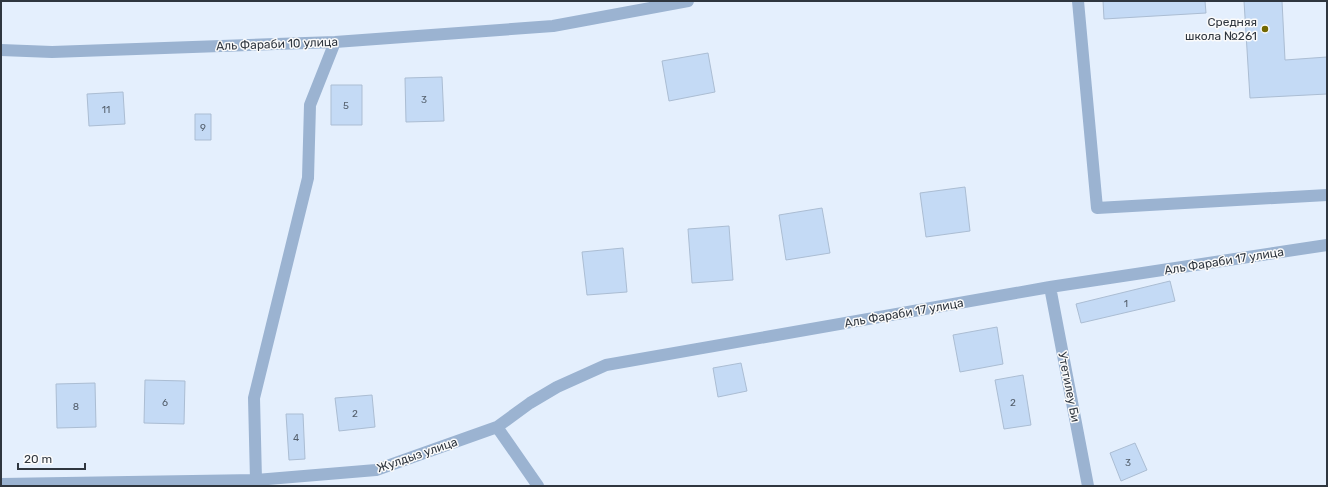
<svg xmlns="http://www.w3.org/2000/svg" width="1328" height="487" viewBox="0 0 1328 487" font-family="Rubik,sans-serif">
	<rect width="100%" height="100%" fill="#e4effd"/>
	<!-- building -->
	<path fill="#c4daf5" stroke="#abbdd3" d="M 1103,1 L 1205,1 L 1206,13 L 1104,19 Z
		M 1244,1 L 1282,1 L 1285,60 L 1327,57 L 1327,94 L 1250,98 Z
		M 708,53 L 715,92 L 669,101 L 662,61 Z
		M 442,77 L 444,121 L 406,122 L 405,78 Z
		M 331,85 L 362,85 L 362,125 L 331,125 Z
		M 123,92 L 125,124 L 89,126 L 87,94 Z
		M 195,114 L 211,114 L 211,140 L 195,140 Z
		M 965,187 L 970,231 L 926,237 L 920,193 Z
		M 822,208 L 830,253 L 786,260 L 779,215 Z
		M 729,226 L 733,280 L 692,283 L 688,229 Z
		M 623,248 L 627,292 L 587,295 L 582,252 Z
		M 1170,281 L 1175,301 L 1081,323 L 1076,304 Z
		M 997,327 L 1003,364 L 960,372 L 953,335 Z
		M 741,363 L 747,391 L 718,397 L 713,368 Z
		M 1023,375 L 1031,425 L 1004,429 L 995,380 Z
		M 145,380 L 185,381 L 184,424 L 144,423 Z
		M 95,383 L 96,427 L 57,428 L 56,384 Z
		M 372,395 L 375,427 L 339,431 L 335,398 Z
		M 286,414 L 303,414 L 305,459 L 289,460 Z
		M 1135,443 L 1147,470 L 1121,481 L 1110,453 Z"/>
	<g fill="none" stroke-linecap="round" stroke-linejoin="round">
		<!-- minor -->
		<path stroke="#9bb3d1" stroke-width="12" d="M 1078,1 L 1097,208 L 1327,195
			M 1,50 L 52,52 L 335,42 L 553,26 L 688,1
			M 1050,287 L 1088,486
			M 497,427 L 530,403 L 557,387 L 606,365 L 1050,287 L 1327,245
			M 256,480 L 254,398 L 308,178 L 310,105 L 335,42
			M 1,484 L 256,480 L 376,470 L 497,427 L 538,486"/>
	</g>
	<!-- markers -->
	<circle fill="#736800" stroke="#fbfbfb" stroke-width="1.5" cx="1265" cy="29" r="4"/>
	<g text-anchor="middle" stroke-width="3" stroke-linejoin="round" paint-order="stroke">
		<!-- number labels -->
		<g font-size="10" fill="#545f6c">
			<text x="424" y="103">3</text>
			<text x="346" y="109">5</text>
			<text x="106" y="113">11</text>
			<text x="203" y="131">9</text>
			<text x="1126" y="307">1</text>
			<text x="165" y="406">6</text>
			<text x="1013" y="406">2</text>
			<text x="76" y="410">8</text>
			<text x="355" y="417">2</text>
			<text x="296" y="441">4</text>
			<text x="1128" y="466">3</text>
		</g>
		<!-- poi labels -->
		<g font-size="12" fill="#2f363f" stroke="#fbfbfb" text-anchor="end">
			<text x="1257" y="26">Средняя<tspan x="1257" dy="14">школа №261</tspan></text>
		</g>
		<!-- street labels -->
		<g font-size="12" fill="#2f363f" stroke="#fbfbfb">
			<text transform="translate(277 44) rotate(-2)" y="4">Аль Фараби 10 улица</text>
			<text transform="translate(1224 261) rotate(-9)" y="4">Аль Фараби 17 улица</text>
			<text transform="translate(904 313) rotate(-10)" y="4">Аль Фараби 17 улица</text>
			<text transform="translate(1069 387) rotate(79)" y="4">Утетилеу Би</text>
			<text transform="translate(417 455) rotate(-19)" y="4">Жулдыз улица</text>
		</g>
	</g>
	<!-- border -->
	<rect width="1328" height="487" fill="none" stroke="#2f363f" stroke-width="4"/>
	<!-- scale -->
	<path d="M18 463v6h67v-6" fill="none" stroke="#2f363f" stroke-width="2"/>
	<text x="24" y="463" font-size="12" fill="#2f363f" stroke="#fbfbfb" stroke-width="3" paint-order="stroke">20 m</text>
</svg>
